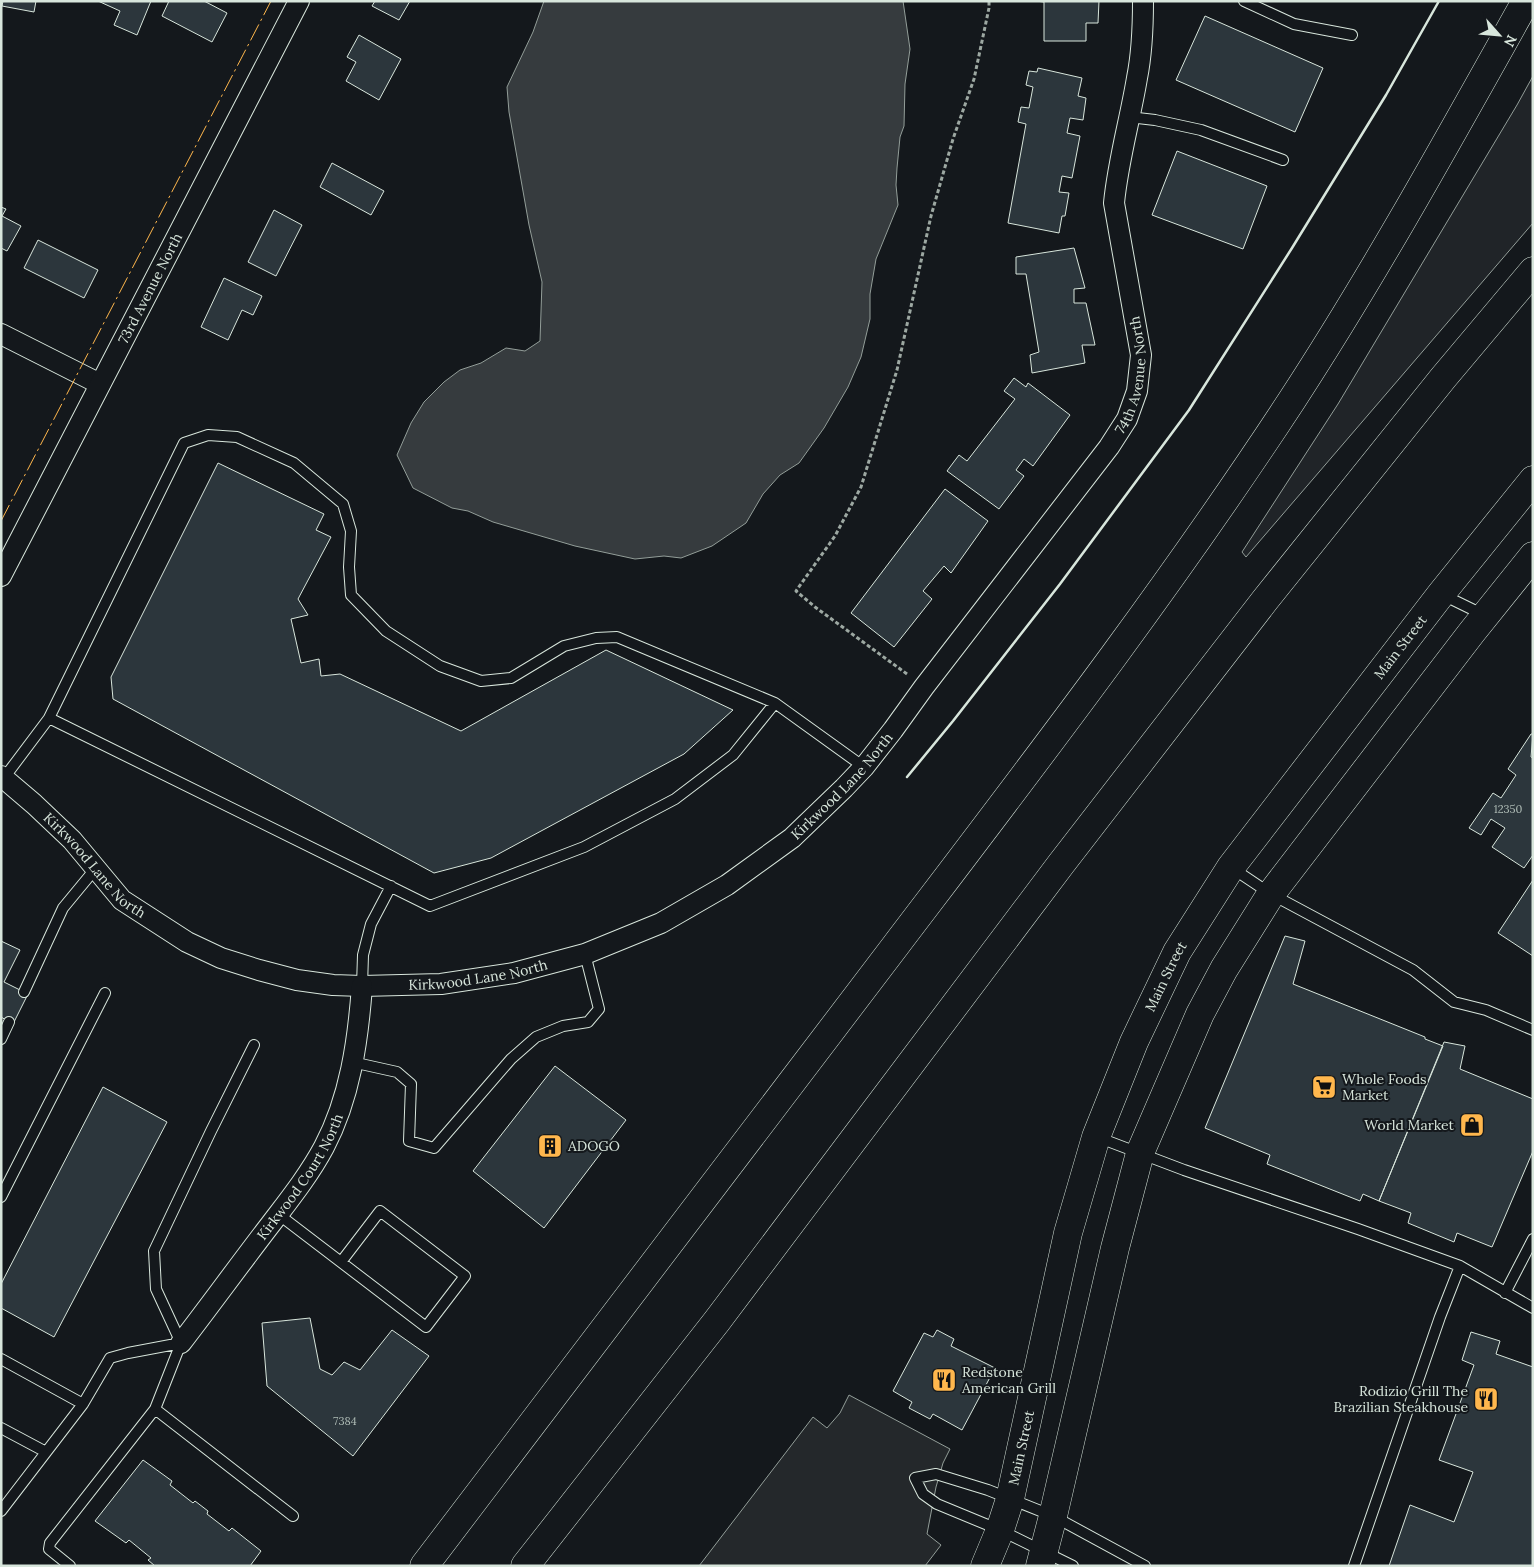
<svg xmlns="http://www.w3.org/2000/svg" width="1534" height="1567" viewBox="0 0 1534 1567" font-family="Lora,serif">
	<rect width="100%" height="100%" fill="#14181c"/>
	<!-- green -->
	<path fill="#202428" stroke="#939e99" d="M 1533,76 L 1533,223 L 1246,557 L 1242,552 L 1338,404 L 1517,105 Z"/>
	<!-- parking -->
	<path fill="#24282b" stroke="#939e99" d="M 849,1395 L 950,1449 L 943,1463 L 936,1487 L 927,1534 L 941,1545 L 925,1566 L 699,1566 L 813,1417 L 827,1428 L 840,1413 Z"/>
	<!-- water -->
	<path fill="#363b3e" stroke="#939e99" d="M 544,1 L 903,1 L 910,49 L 905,84 L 904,126 L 900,137 L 897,168 L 896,185 L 898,205 L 876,259 L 870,294 L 870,319 L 861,357 L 848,387 L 824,428 L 799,463 L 780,475 L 763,494 L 746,523 L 712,546 L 681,558 L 664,556 L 635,559 L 575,546 L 493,522 L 468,511 L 452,508 L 413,488 L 397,455 L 411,423 L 424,402 L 444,382 L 460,370 L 481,363 L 506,348 L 525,351 L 540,341 L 542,282 L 529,225 L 509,112 L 507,87 L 533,32 Z"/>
	<!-- building -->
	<path fill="#2c363c" stroke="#d8e6dc" d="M 3,1 L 36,1 L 34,12 L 2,6 Z
		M 98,1 L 151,1 L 137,35 L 114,25 L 120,11 Z
		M 169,1 L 204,1 L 227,13 L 212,42 L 162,16 Z
		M 375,1 L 410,1 L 399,20 L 372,6 Z
		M 1099,1 L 1098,23 L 1086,23 L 1086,41 L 1044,41 L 1044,2 L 1035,1 Z
		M 1205,16 L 1323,68 L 1295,132 L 1176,80 Z
		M 359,35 L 401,59 L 379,100 L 346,81 L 356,62 L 347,57 Z
		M 1038,68 L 1082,78 L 1078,96 L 1086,98 L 1083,120 L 1070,118 L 1067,133 L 1080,136 L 1072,178 L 1062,176 L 1059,192 L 1069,193 L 1065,216 L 1062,216 L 1059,233 L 1008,223 L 1026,124 L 1018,122 L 1021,107 L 1029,108 L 1033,87 L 1026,85 L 1029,71 L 1037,72 Z
		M 1177,151 L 1267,186 L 1243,249 L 1152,215 Z
		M 332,163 L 384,191 L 371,215 L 320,187 Z
		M 1,207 L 6,209 L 2,216 L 21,226 L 7,251 L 1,248 Z
		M 274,210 L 302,225 L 276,276 L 248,262 Z
		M 38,240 L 98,270 L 84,298 L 24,268 Z
		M 1074,248 L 1085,288 L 1074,289 L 1074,303 L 1086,303 L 1095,345 L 1082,345 L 1085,363 L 1032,373 L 1030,355 L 1039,352 L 1026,274 L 1016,274 L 1016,257 Z
		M 224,278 L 262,296 L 253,315 L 242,310 L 228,340 L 201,327 Z
		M 1014,378 L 1026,387 L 1028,383 L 1070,415 L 1033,466 L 1024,459 L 1016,470 L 1024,476 L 999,509 L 947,471 L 959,455 L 967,461 L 1015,399 L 1004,391 Z
		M 218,463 L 324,514 L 316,530 L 331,537 L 298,599 L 308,615 L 291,619 L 301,663 L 319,659 L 321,676 L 340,674 L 461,731 L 606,650 L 733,710 L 684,754 L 491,858 L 434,873 L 113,699 L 111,677 Z
		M 945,489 L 988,521 L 951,573 L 944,566 L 923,591 L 932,599 L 894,647 L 851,613 Z
		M 1531,734 L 1533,734 L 1531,757 L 1533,758 L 1533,855 L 1524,868 L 1492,847 L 1505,828 L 1491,819 L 1481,835 L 1469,828 L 1493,793 L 1501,798 L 1516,775 L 1508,769 Z
		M 1533,880 L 1533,956 L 1498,933 Z
		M 1285,936 L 1305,941 L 1293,984 L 1425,1037 L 1425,1039 L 1443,1046 L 1379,1201 L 1363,1194 L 1360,1201 L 1267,1164 L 1270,1155 L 1205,1128 Z
		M 1,941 L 20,950 L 4,982 L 28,994 L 13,1024 L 1,1017 Z
		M 1444,1042 L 1465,1046 L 1460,1069 L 1533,1099 L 1533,1151 L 1492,1247 L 1457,1233 L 1454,1242 L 1408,1223 L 1411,1213 L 1379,1201 Z
		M 555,1066 L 626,1120 L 544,1228 L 473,1171 Z
		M 103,1087 L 167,1122 L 54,1337 L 1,1308 L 1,1284 Z
		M 310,1318 L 320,1369 L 332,1375 L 344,1362 L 360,1370 L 392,1330 L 429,1356 L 353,1456 L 267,1386 L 262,1323 Z
		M 937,1330 L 954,1339 L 951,1346 L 995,1368 L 962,1430 L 933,1414 L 930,1419 L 909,1408 L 912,1402 L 893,1391 L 924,1333 L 933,1337 Z
		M 1471,1332 L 1500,1341 L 1496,1354 L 1533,1367 L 1533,1566 L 1389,1566 L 1410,1505 L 1454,1522 L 1473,1472 L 1439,1460 L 1474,1365 L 1462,1360 Z
		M 143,1460 L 172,1481 L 170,1485 L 193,1503 L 195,1501 L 208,1511 L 207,1514 L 229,1531 L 232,1528 L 261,1551 L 250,1566 L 155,1566 L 148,1560 L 151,1558 L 129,1540 L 126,1543 L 95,1521 Z"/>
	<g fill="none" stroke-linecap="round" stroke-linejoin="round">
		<defs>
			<path id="lane" d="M 1244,1 L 1294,24 L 1352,35
				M 1129,117 L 1155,120 L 1201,130 L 1283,160
				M 1443,595 L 1484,615
				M 775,703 L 617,637 L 596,638 L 564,646 L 511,678 L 481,681 L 440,666 L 386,631 L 351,595 L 349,567 L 351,531 L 343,504 L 294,463 L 237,437 L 208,435 L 184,443 L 49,718 L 430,906 L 584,847 L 675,799 L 733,755 L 775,703 L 864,767
				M 4,778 L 49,718
				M 1232,868 L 1271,894 L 1413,970 L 1454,1002 L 1486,1010 L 1533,1030
				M 362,986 L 363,955 L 371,924 L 391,886
				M 24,992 L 63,908 L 96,868
				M 1,1039 L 9,1022
				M 352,1062 L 397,1072 L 411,1084 L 409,1141 L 434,1148 L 511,1059 L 536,1037 L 563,1026 L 588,1022 L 599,1009 L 585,954
				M 1097,1137 L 1184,1170 L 1358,1229 L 1460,1266 L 1533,1308
				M 1,1197 L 105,993
				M 278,1214 L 426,1327 L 465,1276 L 380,1211 L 341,1262
				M 1505,1293 L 1533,1239
				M 1,1359 L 83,1404
				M 155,1409 L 293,1516
				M 1,1428 L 46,1452
				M 1,1511 L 83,1404 L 110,1358 L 128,1353 L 181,1343
				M 70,1566 L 49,1549 L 50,1543 L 155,1409 L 181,1343 L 156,1289 L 154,1251 L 211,1131 L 254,1045
				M 1073,1566 L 1000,1530 L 937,1504 L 923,1494 L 915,1478 L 936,1474 L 988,1490 L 1053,1516 L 1145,1566
				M 1354,1566 L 1440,1317 L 1460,1266"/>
			<g id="street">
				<path d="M 1,334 L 100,384"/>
				<path id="s1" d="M 1,576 L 299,1"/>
				<path id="s2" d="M 1,776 L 34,804 L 72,840 L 122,900 L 187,942 L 221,958 L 259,970 L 297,980 L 333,985 L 362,986 L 441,984 L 514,973 L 585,954 L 661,923 L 727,885 L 792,838 L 844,788 L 864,767 L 893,730 L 924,687 L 1109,447 L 1127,419 L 1137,391 L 1141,355 L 1114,203 C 1118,161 1130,120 1137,78 C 1142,53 1143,27 1143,1"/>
				<path id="s3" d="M 181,1343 C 211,1304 240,1264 270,1225 C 289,1200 309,1175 324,1147 C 350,1098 358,1041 362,986"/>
			</g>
			<g id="secondary">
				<path id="s4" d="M 985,1566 L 1000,1530 L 1010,1499 L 1068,1233 L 1096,1137 L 1134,1042 L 1177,952 L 1231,867 L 1441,594 L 1533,480"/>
				<path d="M 1040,1566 L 1053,1516 L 1115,1248 L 1140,1153 L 1200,1014 L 1224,969 L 1271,894 L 1472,632 L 1533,556"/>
			</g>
			<path id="highway" d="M 424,1566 C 581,1359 738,1152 896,945 C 1032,766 1169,588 1292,400 C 1376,271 1451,135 1526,1
				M 525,1566 L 717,1321 L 1061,864 L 1265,600 L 1443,378 L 1533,271"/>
		</defs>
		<!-- lane casing -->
		<use href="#lane" stroke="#d8e6dc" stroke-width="12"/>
		<!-- street casing -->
		<use href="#street" stroke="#d8e6dc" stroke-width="22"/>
		<!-- secondary casing -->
		<use href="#secondary" stroke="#d8e6dc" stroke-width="29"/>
		<!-- highway casing -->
		<use href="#highway" stroke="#d8e6dc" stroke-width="29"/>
		<!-- path -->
		<path stroke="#9da8a2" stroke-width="3" stroke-dasharray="4 2.5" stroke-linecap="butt" d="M 907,674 L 815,607 L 796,591 L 835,536 L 861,487 L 897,370 L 931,216 L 953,139 L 974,79 L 989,8 L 989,1"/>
		<!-- lane -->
		<use href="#lane" stroke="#14181c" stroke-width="10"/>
		<!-- street -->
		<use href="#street" stroke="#14181c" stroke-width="20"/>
		<!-- secondary -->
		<use href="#secondary" stroke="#14181c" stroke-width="28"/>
		<!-- highway -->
		<use href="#highway" stroke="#14181c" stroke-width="28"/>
		<!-- wall -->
		<path stroke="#d8e6dc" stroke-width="2.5" d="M 907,777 L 953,721 L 1060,584 L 1189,410 L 1292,248 L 1386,95 L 1439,1"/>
		<!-- power -->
		<path stroke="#ffb74d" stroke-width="1" stroke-dasharray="18 4 2.5 4" stroke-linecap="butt" d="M 1,521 L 271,1"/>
	</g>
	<!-- icons -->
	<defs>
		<symbol id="supermarket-square" viewBox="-11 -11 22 22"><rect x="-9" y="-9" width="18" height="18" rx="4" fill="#ffb74d" stroke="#14181c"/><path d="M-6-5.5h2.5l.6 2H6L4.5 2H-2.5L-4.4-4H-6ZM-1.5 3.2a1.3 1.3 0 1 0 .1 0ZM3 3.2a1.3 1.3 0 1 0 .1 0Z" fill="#111"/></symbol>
		<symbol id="shop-square" viewBox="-11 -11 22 22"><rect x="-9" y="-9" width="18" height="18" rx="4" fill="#ffb74d" stroke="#14181c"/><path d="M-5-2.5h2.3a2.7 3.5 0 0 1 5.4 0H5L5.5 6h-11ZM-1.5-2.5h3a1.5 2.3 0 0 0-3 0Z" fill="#111"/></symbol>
		<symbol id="building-square" viewBox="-11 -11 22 22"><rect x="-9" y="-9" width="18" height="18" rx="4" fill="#ffb74d" stroke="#14181c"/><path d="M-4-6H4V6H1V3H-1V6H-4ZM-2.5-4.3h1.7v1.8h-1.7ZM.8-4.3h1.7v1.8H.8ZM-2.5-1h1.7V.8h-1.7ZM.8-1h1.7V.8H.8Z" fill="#111"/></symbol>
		<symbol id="restaurant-square" viewBox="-11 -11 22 22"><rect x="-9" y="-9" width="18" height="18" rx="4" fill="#ffb74d" stroke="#14181c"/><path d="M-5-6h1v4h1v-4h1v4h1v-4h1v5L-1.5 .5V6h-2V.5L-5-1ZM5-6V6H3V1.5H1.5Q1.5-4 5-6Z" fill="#111"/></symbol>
	</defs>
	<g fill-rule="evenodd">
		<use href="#supermarket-square" x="1310" y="1073" width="28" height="28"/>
		<use href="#shop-square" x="1458" y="1111" width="28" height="28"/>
		<use href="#building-square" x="536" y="1132" width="28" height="28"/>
		<use href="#restaurant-square" x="930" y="1366" width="28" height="28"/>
		<use href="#restaurant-square" x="1472" y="1385" width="28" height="28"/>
	</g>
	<g text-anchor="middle" stroke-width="4" stroke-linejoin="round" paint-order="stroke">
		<!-- number labels -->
		<g font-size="11" fill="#adbab4">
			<text x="1508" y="813">12350</text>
			<text x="345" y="1425">7384</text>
		</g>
		<!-- street labels -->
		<g font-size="14" fill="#d8e6dc" stroke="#14181c">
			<text dy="5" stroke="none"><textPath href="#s1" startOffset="324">73rd Avenue North</textPath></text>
			<text dy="5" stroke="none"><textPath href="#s2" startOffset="1480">74th Avenue North</textPath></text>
			<text dy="5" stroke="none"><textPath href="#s4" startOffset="1024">Main Street</textPath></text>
			<text dy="5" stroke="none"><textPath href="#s2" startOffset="970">Kirkwood Lane North</textPath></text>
			<text dy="5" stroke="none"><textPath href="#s2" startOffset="130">Kirkwood Lane North</textPath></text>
			<text dy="5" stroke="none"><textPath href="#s2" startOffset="550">Kirkwood Lane North</textPath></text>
			<text dy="5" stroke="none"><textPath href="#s4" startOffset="619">Main Street</textPath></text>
			<text dy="5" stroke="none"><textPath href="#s3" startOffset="205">Kirkwood Court North</textPath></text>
			<text dy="5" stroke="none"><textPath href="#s4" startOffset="124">Main Street</textPath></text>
		</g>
		<!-- poi labels -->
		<g font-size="14" fill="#d8e6dc" stroke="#14181c" text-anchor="start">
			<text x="1342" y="1084">Whole Foods<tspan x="1342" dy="16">Market</tspan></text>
			<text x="1454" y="1130" text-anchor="end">World Market</text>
			<text x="568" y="1151">ADOGO</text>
			<text x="962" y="1377">Redstone<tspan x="962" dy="16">American Grill</tspan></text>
			<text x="1468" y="1396" text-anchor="end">Rodizio Grill The<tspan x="1468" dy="16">Brazilian Steakhouse</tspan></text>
		</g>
	</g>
	<!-- border -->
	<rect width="1534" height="1567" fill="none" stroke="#d8e6dc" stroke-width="5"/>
	<!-- north arrow -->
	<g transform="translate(1499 35) rotate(117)" stroke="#14181c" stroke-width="4" paint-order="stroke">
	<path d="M0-4L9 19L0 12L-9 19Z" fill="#d8e6dc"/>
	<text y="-8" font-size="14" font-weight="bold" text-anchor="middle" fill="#d8e6dc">N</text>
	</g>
</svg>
